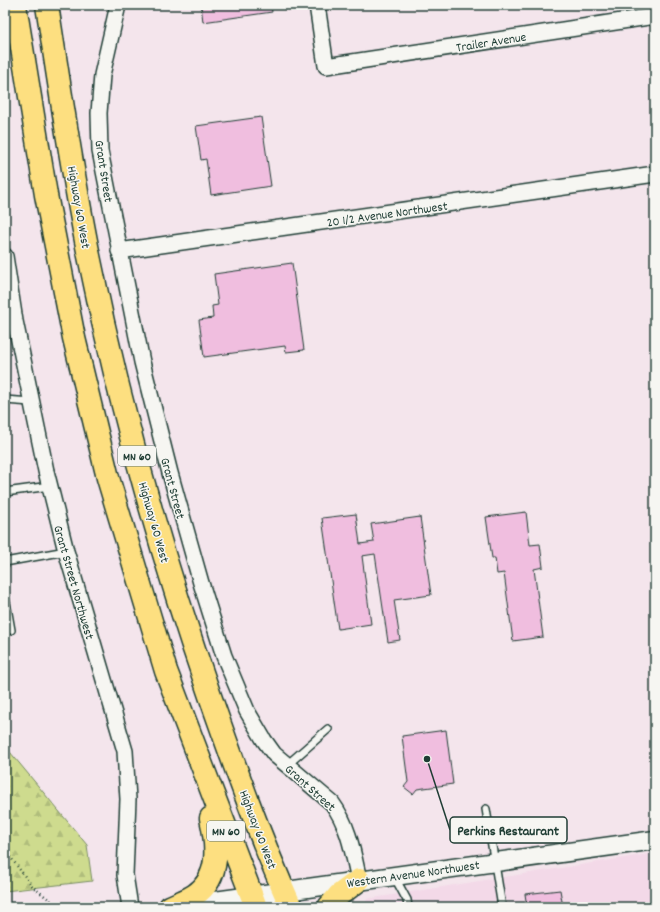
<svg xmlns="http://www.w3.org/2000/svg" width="660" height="912" viewBox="0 0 660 912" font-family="Dekko,sans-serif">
	<defs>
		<pattern id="forest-firs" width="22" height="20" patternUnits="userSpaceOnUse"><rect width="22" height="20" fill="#cedb8e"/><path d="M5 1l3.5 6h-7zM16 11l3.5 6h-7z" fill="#b0bd7b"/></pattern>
	</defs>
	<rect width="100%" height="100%" fill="#f4e5ec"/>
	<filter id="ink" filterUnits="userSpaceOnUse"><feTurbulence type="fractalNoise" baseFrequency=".025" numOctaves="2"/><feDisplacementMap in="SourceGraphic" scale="8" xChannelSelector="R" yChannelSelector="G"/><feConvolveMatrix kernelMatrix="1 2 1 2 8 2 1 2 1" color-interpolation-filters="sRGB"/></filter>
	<g filter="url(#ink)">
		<!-- built -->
		<path fill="#f3d9e8" d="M 655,853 L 655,907 L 364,907 L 367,899 Z"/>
		<!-- forest -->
		<path fill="url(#forest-firs)" stroke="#768c61" d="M 5,746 L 87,845 L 92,881 L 5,891 Z"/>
		<!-- building -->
		<path fill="#f0bedf" stroke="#1f3d34" d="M 201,5 L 271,5 L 272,12 L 203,22 Z
			M 261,117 L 271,186 L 211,195 L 206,159 L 201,160 L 196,126 Z
			M 292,263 L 304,350 L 286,352 L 285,346 L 204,357 L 199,320 L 213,318 L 212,306 L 218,305 L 214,274 Z
			M 526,512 L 530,545 L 540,544 L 543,567 L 534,569 L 543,637 L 513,641 L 504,573 L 497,574 L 495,558 L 492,558 L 486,517 Z
			M 356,514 L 360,544 L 374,542 L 371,524 L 420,517 L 431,595 L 394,600 L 400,640 L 388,642 L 375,554 L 362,556 L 371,624 L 338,629 L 322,518 Z
			M 446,730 L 453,784 L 417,789 L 413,794 L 404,787 L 408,782 L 402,736 Z
			M 560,890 L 563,907 L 527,907 L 525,894 Z"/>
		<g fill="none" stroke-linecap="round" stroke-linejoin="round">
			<defs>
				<path id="service" d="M 5,400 L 31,402
					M 5,492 L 50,486
					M 5,562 L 66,551
					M 5,596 L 11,630
					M 287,765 L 328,729
					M 486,809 L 502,907
					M 394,876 L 407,900 L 408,907"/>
				<path id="minor" d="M 118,5 L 102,75 L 99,113 L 100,151 L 142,362 L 170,473 L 201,583 L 224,656 L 247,711 L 264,740 L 274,754 L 332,803 C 349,826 353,853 359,880
					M 317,5 L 326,66 L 655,16
					M 119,251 L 655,174
					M 5,256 L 15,321 L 46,471 L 66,551 L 125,751 L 128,799 L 125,875 L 130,907"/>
				<path id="tertiary" d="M 178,906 L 655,840"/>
				<path id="primary" d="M 15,5 L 46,195 L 74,338 L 108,478 L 166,671 L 256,907
					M 47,5 C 60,89 72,173 89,256 C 119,405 160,552 210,696 C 235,767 260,838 291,907
					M 170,907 C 178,903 188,900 195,895 C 221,877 217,845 211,818
					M 329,907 L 339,895 L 359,880"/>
			</defs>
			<!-- service casing -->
			<use href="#service" stroke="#1f3d34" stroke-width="10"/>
			<!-- minor casing -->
			<use href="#minor" stroke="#1f3d34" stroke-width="18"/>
			<!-- tertiary casing -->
			<use href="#tertiary" stroke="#1f3d34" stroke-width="21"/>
			<!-- primary casing -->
			<use href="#primary" stroke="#1f3d34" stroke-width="25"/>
			<!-- path -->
			<path stroke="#1f3d34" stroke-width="2.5" stroke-dasharray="1 3" stroke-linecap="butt" d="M 5,850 L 33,887 L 59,907"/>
			<!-- service -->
			<use href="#service" stroke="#f6f6f2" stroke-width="7"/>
			<!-- minor -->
			<use href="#minor" stroke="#f6f6f2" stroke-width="15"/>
			<!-- tertiary -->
			<use href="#tertiary" stroke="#f6f6f2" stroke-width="18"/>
			<!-- primary -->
			<use href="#primary" stroke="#fddf80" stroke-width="22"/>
		</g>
	</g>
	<g text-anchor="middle" stroke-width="3" stroke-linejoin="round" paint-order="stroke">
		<!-- shield labels -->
		<g fill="#f6f6f2" stroke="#60746d" stroke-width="1">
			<rect x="118" y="446" width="38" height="20" rx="3"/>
			<rect x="207" y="821" width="38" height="20" rx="3"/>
		</g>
		<g font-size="12" font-weight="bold" fill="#1f3d34">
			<text x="137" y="460">MN 60</text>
			<text x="226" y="835">MN 60</text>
		</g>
		<!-- street labels -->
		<g font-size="13" fill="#1f3d34" stroke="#f6f6f2">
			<text transform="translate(491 41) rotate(-9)" y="5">Trailer Avenue</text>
			<text transform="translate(105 171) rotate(81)" y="5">Grant Street</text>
			<text transform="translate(80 207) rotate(80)" y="5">Highway 60 West</text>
			<text transform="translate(387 213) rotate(-8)" y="5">20 1/2 Avenue Northwest</text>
			<text transform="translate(174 488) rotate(75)" y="5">Grant Street</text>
			<text transform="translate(155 522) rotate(74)" y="5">Highway 60 West</text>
			<text transform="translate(75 582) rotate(74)" y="5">Grant Street Northwest</text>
			<text transform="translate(311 787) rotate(42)" y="5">Grant Street</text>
			<text transform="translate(259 829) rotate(69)" y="5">Highway 60 West</text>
			<text transform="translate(413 873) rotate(-8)" y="5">Western Avenue Northwest</text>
		</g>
	</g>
	<!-- callouts -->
	<path fill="none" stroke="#1f3d34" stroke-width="1.5" d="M427 759L450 830"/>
	<circle fill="#1f3d34" stroke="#f6f6f2" stroke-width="1.5" cx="427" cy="759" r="4"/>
	<rect fill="#f6f6f2" stroke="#1f3d34" stroke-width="1.5" x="450" y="817" width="117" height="26" rx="4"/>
	<g font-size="14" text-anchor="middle" font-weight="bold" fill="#1f3d34">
		<text x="508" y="835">Perkins Restaurant</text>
	</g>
	<!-- margin -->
	<rect width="660" height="912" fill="none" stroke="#f6f6f2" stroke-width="20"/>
	<rect x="10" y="10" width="640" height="892" fill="none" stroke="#1f3d34" stroke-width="1.5" filter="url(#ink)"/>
</svg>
